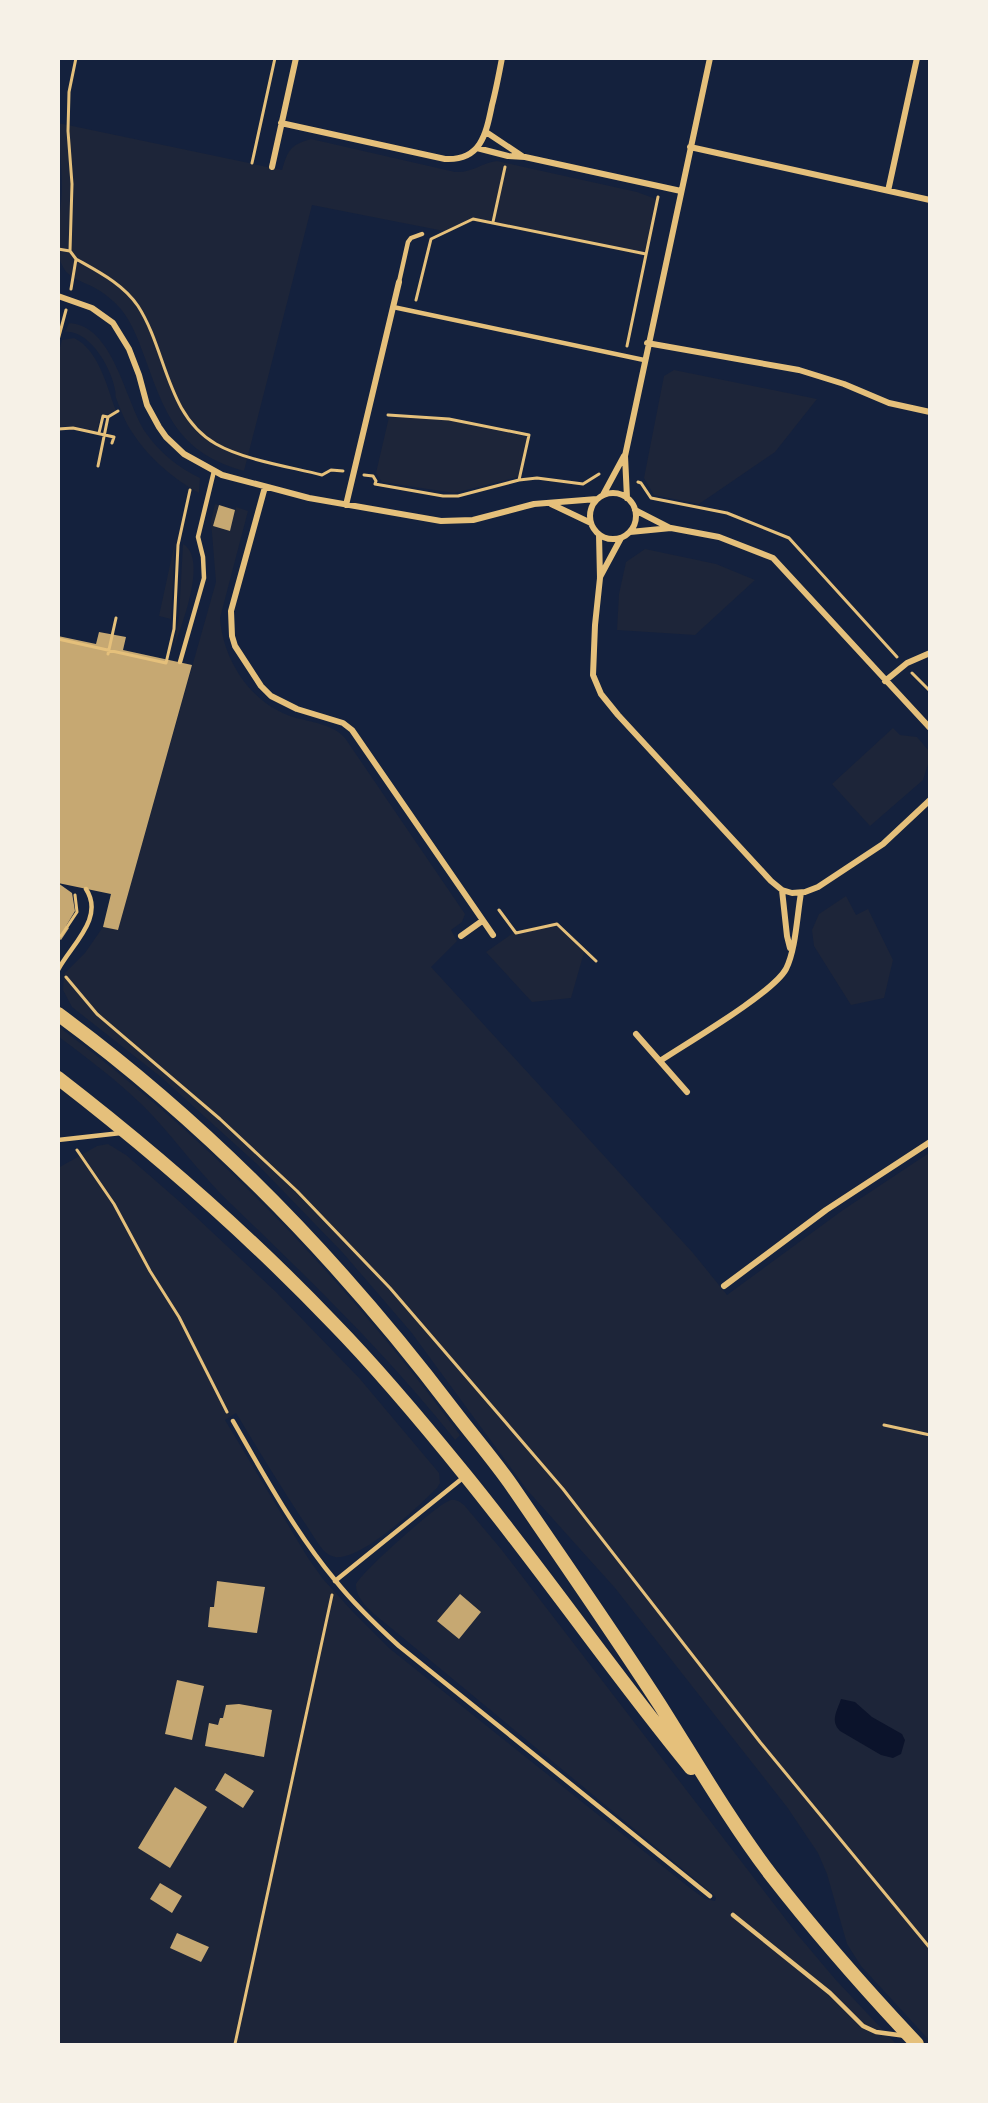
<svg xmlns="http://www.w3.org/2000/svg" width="988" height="2103" viewBox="0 0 988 2103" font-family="'Noto Sans',sans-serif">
	<rect width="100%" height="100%" fill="#14213d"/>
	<!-- green -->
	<path fill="#1d2539" d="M 58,123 L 282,170 C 288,151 289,145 311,139 L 455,172 C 473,173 481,163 497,161 L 637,192 L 656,199 L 644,256 L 474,221 L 449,232 L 312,205 L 244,471 C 181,453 167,419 146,361 C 139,342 133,324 120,308 C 113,300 104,293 95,288 C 83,281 68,279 62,265 C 53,246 62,209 62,187 C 62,166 59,145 58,123 Z
		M 69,323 C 114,325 125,402 146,433 C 159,452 179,468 200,478 L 199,493 C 175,480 149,458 134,435 C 126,424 121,411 116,398 C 115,395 116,393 115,390 C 112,369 89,329 65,332 Z
		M 74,338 C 99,350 107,387 116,411 L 110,414 L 101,415 L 97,431 L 72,426 L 59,427 L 59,351 L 62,340 Z
		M 674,370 L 817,399 L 775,452 L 699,504 L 654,495 L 644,478 L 664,376 Z
		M 389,417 L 449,420 L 527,437 L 518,477 L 454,493 L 382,482 L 376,473 Z
		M 215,504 L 219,505 L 213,526 L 230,531 L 236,507 L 248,511 L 220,618 C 223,660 251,704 293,717 C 310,722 333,724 345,738 L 465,914 L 462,922 L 451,930 L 457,941 L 431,967 L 693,1253 L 727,1295 L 843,1210 L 929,1153 L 929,2040 L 861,1966 L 847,1944 L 827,1874 L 818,1853 L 787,1807 L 615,1588 L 527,1490 L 411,1332 L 343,1253 L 258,1165 L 161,1077 L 72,1007 L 63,990 L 64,974 L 85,953 L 103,927 L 118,929 L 216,582 L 211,521 Z
		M 175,542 L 171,619 L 159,616 Z
		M 183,544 C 208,558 182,624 175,645 L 174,645 L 179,617 Z
		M 645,549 L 716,564 L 755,580 L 695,635 L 617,630 L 619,594 L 626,562 Z
		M 893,728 L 900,735 L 917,737 L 929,751 L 929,761 L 923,780 L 870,826 L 832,784 Z
		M 846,896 L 856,915 L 868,909 L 893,960 L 884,998 L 851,1005 L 814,946 L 812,930 L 819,914 Z
		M 557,922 L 585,949 L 571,998 L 532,1002 L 486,952 L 516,931 Z
		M 59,1027 C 213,1141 346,1281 460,1435 L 455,1440 C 386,1353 308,1278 229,1202 C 201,1175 179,1144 153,1116 C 125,1086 91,1061 59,1037 Z
		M 108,1144 L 126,1155 L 180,1202 L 276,1292 L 360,1379 L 439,1473 L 440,1483 L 437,1488 C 419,1506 361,1561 335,1557 C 331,1556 327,1554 323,1550 C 315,1540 308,1527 300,1516 C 278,1482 257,1448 236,1413 L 225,1420 L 308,1558 L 323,1579 L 353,1612 L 389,1648 L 690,1888 L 705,1899 L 715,1901 L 716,1898 L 714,1895 L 385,1623 C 374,1614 355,1600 356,1584 C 363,1571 438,1503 451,1500 C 456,1499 460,1502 464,1505 L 501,1549 L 797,1934 L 835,1979 L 896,2044 L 59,2044 L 58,1168 L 97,1146 Z"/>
	<!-- water -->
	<path fill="#0b132b" d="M 841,1699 L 855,1702 L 872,1717 L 902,1734 L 905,1740 L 901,1754 L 893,1758 L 881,1755 L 840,1731 C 830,1721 837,1711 841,1699 Z"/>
	<!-- building -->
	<path fill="#c6a872" d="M 219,505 L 235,510 L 230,531 L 213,526 Z
		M 99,632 L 126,637 L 123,650 L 192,665 L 118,930 L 103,927 L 111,894 L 58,883 L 58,636 L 96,644 Z
		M 58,883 L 72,893 L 75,911 L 66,926 L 69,928 L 61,940 L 58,938 Z
		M 217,1581 L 265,1587 L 257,1633 L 208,1627 L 210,1607 L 214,1607 Z
		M 460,1594 L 481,1612 L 459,1639 L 437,1621 Z
		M 177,1680 L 204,1686 L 192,1740 L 165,1734 Z
		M 239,1704 L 272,1710 L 264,1757 L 205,1746 L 209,1723 L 218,1725 L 220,1718 L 223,1718 L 226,1705 Z
		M 225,1773 L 254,1791 L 243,1808 L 215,1790 Z
		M 175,1787 L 207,1807 L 170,1868 L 138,1848 Z
		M 160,1883 L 182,1896 L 172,1913 L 150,1899 Z
		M 177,1933 L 209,1947 L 201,1962 L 170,1948 Z"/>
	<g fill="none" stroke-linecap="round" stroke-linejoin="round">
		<!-- path -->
		<path stroke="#e5c07b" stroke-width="3" d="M 252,163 L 275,58
			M 493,222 L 505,167
			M 58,249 L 70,251 L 76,259 L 71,289
			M 70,251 L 72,184 L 68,131 L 69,92 L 76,58
			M 76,259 C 99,272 123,284 138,306 C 167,351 166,415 216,444 C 244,460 291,467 322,475 L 331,470 L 343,471
			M 416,300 L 431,239 L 473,219 L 646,254
			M 58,340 L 66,310
			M 627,346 L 658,197
			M 388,415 L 449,419 L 529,435 L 519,480
			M 58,429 L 73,428 L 114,437 L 112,443
			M 99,433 L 103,416 L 108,417
			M 98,466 L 108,417 L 118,411
			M 364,475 L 373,476 L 376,481 L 375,484 L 443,496 L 458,496 L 519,480 L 537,478 L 583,484 L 599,474
			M 638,482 L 641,483 L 651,498 L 727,513 L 789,538 L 897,657
			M 58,639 L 166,663 L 174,629 L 178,545 L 190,490
			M 108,654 L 116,618
			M 912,673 L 930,691
			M 499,910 L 516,933 L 557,924 L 596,961
			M 58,935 L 61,936 L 77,912 L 75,895
			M 66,977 L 97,1014 L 220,1119 L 297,1191 L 390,1288 L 563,1489 L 760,1742 L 930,1948
			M 77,1150 L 114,1204 L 150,1271 L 179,1317 L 227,1412
			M 884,1425 L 930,1435
			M 235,2044 L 332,1595"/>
		<!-- service -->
		<path stroke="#e5c07b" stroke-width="4.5" d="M 399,282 L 408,242 L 411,238 L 422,234
			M 393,307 L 644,360
			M 180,662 L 204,578 L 203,557 L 198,537 L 214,471
			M 58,970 C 71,945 105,918 86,889
			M 58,1140 L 121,1133
			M 233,1421 C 264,1475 295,1532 335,1580 C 354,1604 376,1625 399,1646 L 710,1896
			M 335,1581 L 464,1477
			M 733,1915 L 830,1993 L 863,2026 L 876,2032 L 906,2036"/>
		<!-- minor -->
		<path stroke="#e5c07b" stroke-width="6" d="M 281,123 L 445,159 C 481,161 486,134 492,105 C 496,90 499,74 502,58
			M 486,132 L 522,156
			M 690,147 L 930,200
			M 477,148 L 508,156 L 525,157 L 681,191
			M 272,167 L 296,58
			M 888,191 L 917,58
			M 58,296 L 92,308 L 113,323 L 129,349 L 139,375 L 147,405 L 159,427 L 166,437 L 184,454 L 222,475 L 309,498 L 441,521 L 473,520 L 534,504 L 597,499
			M 647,343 L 799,370 L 844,384 L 889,403 L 930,412
			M 265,487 L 231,611 L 232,636 L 235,646 L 261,686 L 271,696 L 297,709 L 343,723 L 352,730 L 493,935
			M590 516a23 23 0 1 1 46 0a23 23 0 1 1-46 0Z
			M 603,495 L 624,456
			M 627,498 L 625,456 L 710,58
			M 551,504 L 591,523
			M 346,505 L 399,282
			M 635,510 L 670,528
			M 630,532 L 671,528 L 719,537 L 773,558 L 930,728
			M 599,535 L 600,578 L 595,625 L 593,675 L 601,694 L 618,715 L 771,881 L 782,890 L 792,893 L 805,892 L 818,887 L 883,844 L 930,800
			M 600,577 L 621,538
			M 885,681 L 907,663 L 930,653
			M 782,890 L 787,936 L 790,948
			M 461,936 L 482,921
			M 636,1034 L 687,1092
			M 660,1061 C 687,1043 773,993 786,969 C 796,949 797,915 801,893
			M 724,1286 L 826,1210 L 930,1142"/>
		<!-- primary -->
		<path stroke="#e5c07b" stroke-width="14" d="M 58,1014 C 209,1125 341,1262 454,1411 C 473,1436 494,1460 512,1486 C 562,1559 612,1631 660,1705 C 696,1762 730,1821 771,1875 C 817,1934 866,1990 917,2044
			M 58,1078 C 155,1153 248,1234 333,1323 C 380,1371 424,1424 466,1476 C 544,1572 613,1673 691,1768"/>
	</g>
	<!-- border -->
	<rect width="988" height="2103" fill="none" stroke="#f6f1e7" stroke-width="120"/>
</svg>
